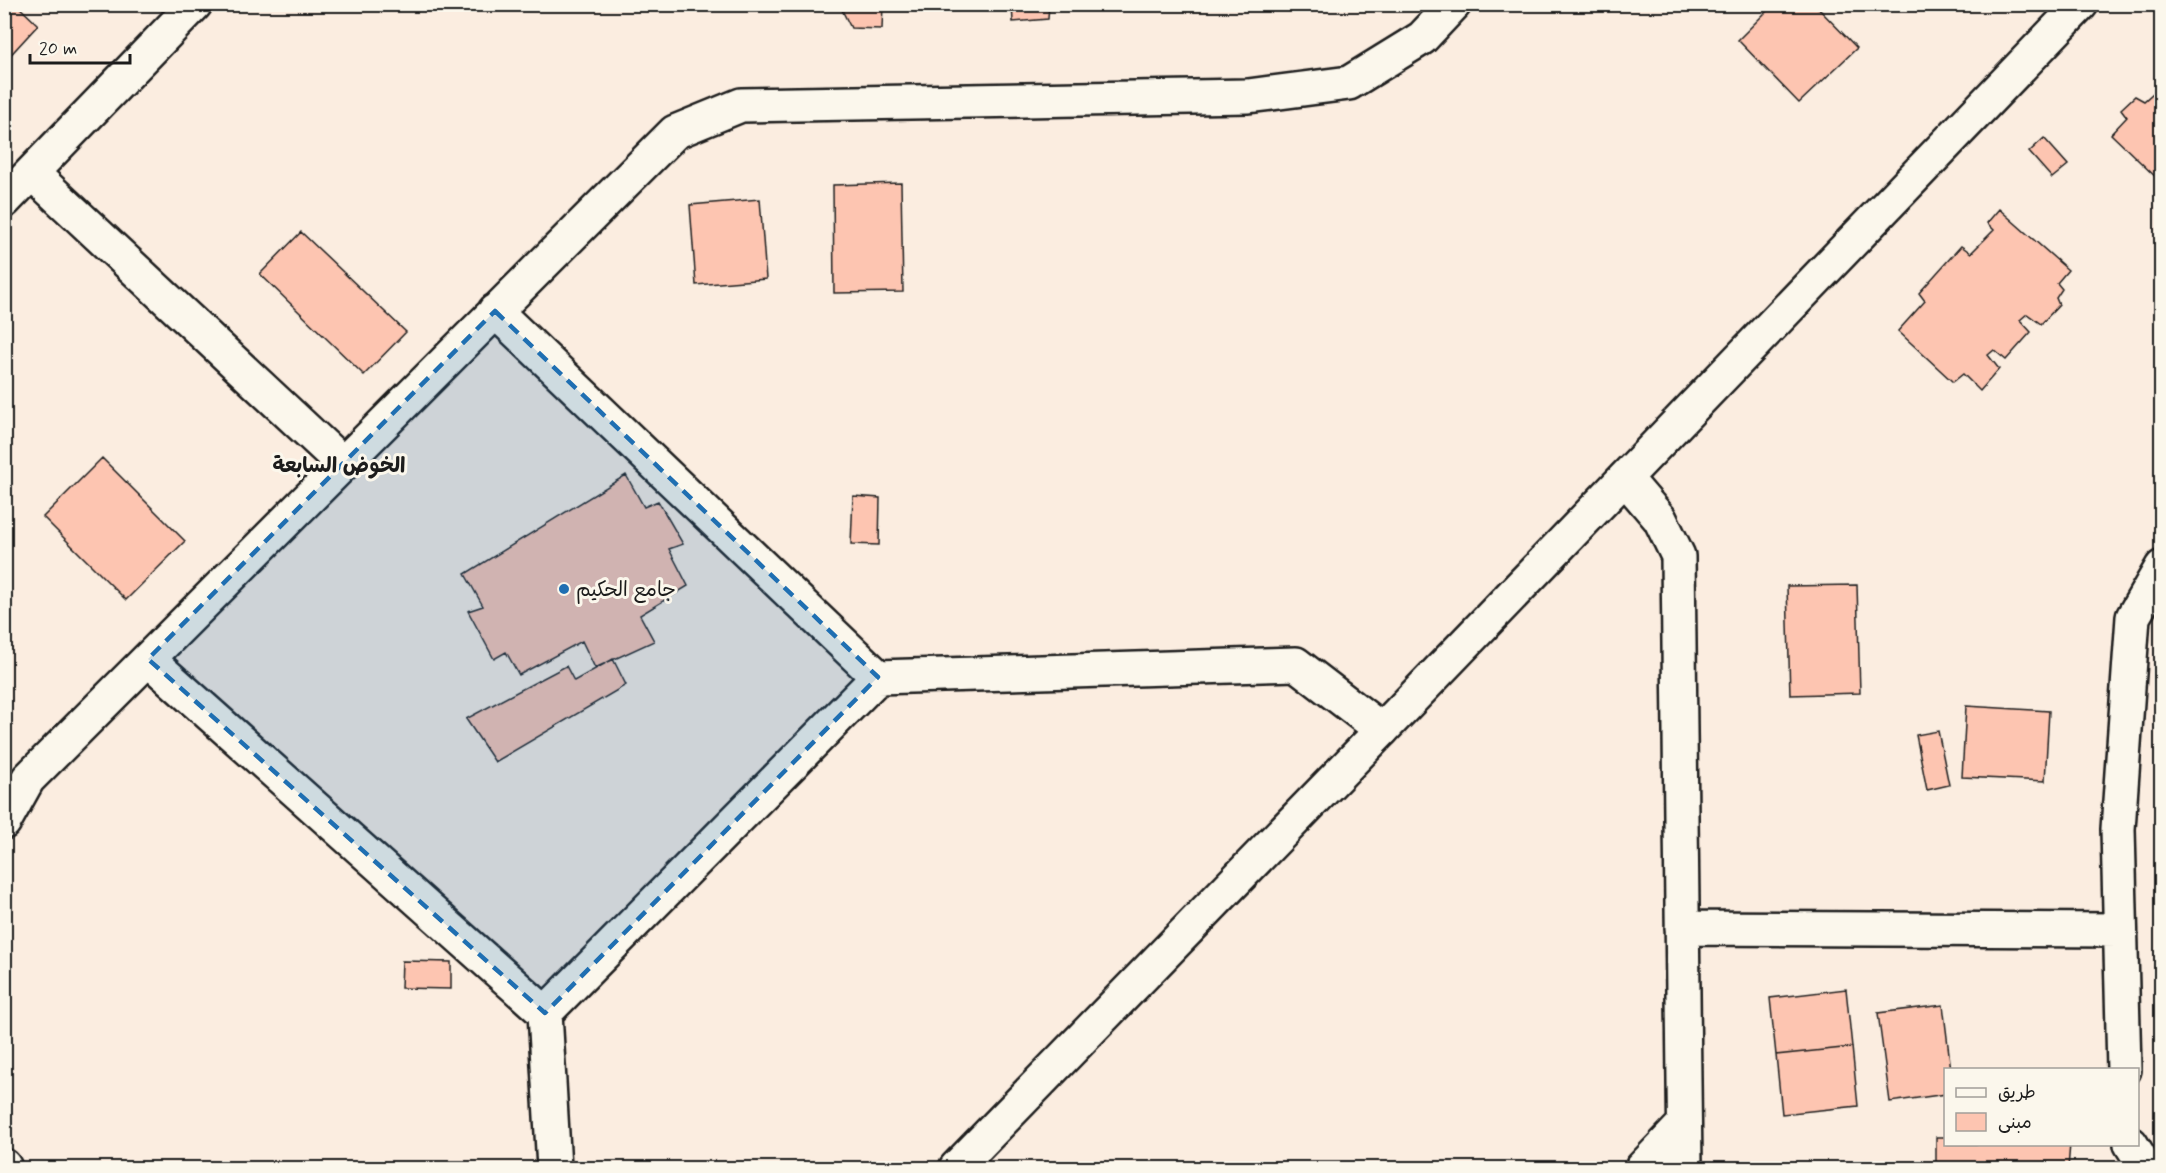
<svg xmlns="http://www.w3.org/2000/svg" width="2166" height="1173" viewBox="0 0 2166 1173" font-family="Mynerve,'Playpen Sans Arabic',sans-serif">
	<rect width="100%" height="100%" fill="#fbede0"/>
	<filter id="ink" filterUnits="userSpaceOnUse"><feTurbulence type="fractalNoise" baseFrequency=".0167" numOctaves="2"/><feDisplacementMap in="SourceGraphic" scale="12" xChannelSelector="R" yChannelSelector="G"/><feConvolveMatrix kernelMatrix="1 2 1 2 8 2 1 2 1" color-interpolation-filters="sRGB"/></filter>
	<g filter="url(#ink)">
		<!-- building -->
		<path fill="#fdc5b1" stroke="#1c1c1c" stroke-width="1.5" d="M 4,4 L 16,4 L 38,25 L 4,62 Z
			M 839,4 L 883,4 L 882,29 L 851,28 Z
			M 1012,4 L 1049,4 L 1048,19 L 1013,22 Z
			M 1774,4 L 1814,4 L 1857,48 L 1799,103 L 1738,40 Z
			M 2161,86 L 2162,86 L 2162,183 L 2111,134 L 2127,117 L 2121,109 L 2135,96 L 2144,101 Z
			M 2044,138 L 2068,165 L 2052,178 L 2029,152 Z
			M 901,183 L 903,292 L 834,293 L 833,185 Z
			M 760,199 L 766,279 L 696,285 L 690,205 Z
			M 1999,209 L 2068,270 L 2057,283 L 2062,289 L 2056,298 L 2059,305 L 2041,324 L 2027,314 L 2020,320 L 2031,332 L 2006,360 L 1994,350 L 1988,355 L 1999,369 L 1980,391 L 1963,374 L 1953,382 L 1898,331 L 1925,301 L 1919,293 L 1961,246 L 1971,253 L 1994,230 L 1987,223 Z
			M 301,232 L 406,332 L 364,375 L 260,274 Z
			M 102,458 L 185,541 L 126,600 L 43,517 Z
			M 626,475 L 644,507 L 658,501 L 683,544 L 669,549 L 688,586 L 640,615 L 654,641 L 595,668 L 582,641 L 519,675 L 506,652 L 494,659 L 468,611 L 483,606 L 465,574 Z
			M 853,496 L 880,498 L 879,545 L 851,544 Z
			M 1857,585 L 1860,693 L 1790,695 L 1787,586 Z
			M 613,659 L 626,685 L 495,762 L 466,719 L 566,666 L 574,681 Z
			M 1966,706 L 2049,711 L 2045,781 L 1962,777 Z
			M 1938,731 L 1949,785 L 1927,790 L 1916,735 Z
			M 402,961 L 451,962 L 451,989 L 401,988 Z
			M 1846,989 L 1852,1047 L 1776,1055 L 1770,998 Z
			M 1943,1005 L 1951,1070 L 1946,1070 L 1946,1094 L 1890,1102 L 1878,1013 Z
			M 1852,1047 L 1858,1106 L 1782,1114 L 1776,1055 Z
			M 1936,1137 L 1946,1137 L 1946,1144 L 2070,1144 L 2068,1168 L 1936,1168 Z"/>
		<g fill="none" stroke-linecap="round" stroke-linejoin="round">
			<defs>
				<path id="minor" d="M 32,173 L 343,464
					M 4,201 L 195,4
					M 495,311 L 878,677
					M 1625,478 L 1660,519 L 1678,556 L 1685,1168
					M 148,659 L 545,1013
					M 4,822 L 28,779 L 675,132 L 741,105 L 1248,96 L 1349,83 L 1422,38 L 1454,4
					M 1682,928 L 2120,930
					M 2124,1070 L 2118,829 L 2133,617 L 2162,567
					M 2131,1144 L 2146,1168
					M 4,1166 L 5,1168
					M 554,1168 L 545,1013 L 878,677 L 1296,664 L 1382,730
					M 1642,1168 L 1684,1124"/>
				<path id="tertiary" d="M 956,1168 L 1382,730 L 2081,4"/>
			</defs>
			<!-- minor casing -->
			<use href="#minor" stroke="#1c1c1c" stroke-width="38"/>
			<!-- tertiary casing -->
			<use href="#tertiary" stroke="#1c1c1c" stroke-width="38"/>
			<!-- minor -->
			<use href="#minor" stroke="#fbf7ec" stroke-width="33"/>
			<!-- tertiary -->
			<use href="#tertiary" stroke="#fbf7ec" stroke-width="33"/>
		</g>
	</g>
	<!-- marked area -->
	<path fill="#1f6fb2" fill-opacity="0.2" stroke="#1f6fb2" stroke-width="4.5" stroke-dasharray="12 8" stroke-linejoin="round" d="M 495,311 L 878,677 L 545,1013 L 148,659 Z"/>
	<!-- markers -->
	<circle fill="#1f6fb2" stroke="#fbf7ec" stroke-width="2" cx="564" cy="589" r="6"/>
	<g text-anchor="middle" stroke-width="6" stroke-linejoin="round" paint-order="stroke">
		<!-- poi labels -->
		<g font-size="20" fill="#1c1c1c" stroke="#fbf7ec" text-anchor="start">
			<text x="576" y="596">جامع الحكيم</text>
		</g>
		<!-- neighbourhood labels -->
		<g font-size="21" font-weight="bold" fill="#1c1c1c" stroke="#fbf7ec">
			<text x="339" y="472">الخوض السابعة</text>
		</g>
	</g>
	<!-- margin -->
	<rect width="2166" height="1173" fill="none" stroke="#fbf7ec" stroke-width="24"/>
	<rect x="12" y="12" width="2142" height="1149" fill="none" stroke="#1c1c1c" stroke-width="2" filter="url(#ink)"/>
	<!-- legend -->
	<rect x="1944" y="1068" width="195" height="78" fill="#fbf7ec" stroke="#a29f99" stroke-width="1.5"/>
	<rect x="1956" y="1088" width="30" height="9" fill="#fbf7ec" stroke="#a29f99" stroke-width="1.5"/>
	<text x="1998" y="1098" font-size="18" fill="#1c1c1c">طريق</text>
	<rect x="1956" y="1113" width="30" height="18" fill="#fdc5b1" stroke="#a29f99" stroke-width="1.5"/>
	<text x="1998" y="1128" font-size="18" fill="#1c1c1c">مبنى</text>
	<!-- scale -->
	<path d="M30 54v9h100v-9" fill="none" stroke="#1c1c1c" stroke-width="3"/>
	<text x="39" y="54" font-size="18" fill="#1c1c1c" stroke="#fbf7ec" stroke-width="4.5" paint-order="stroke">20 m</text>
</svg>
